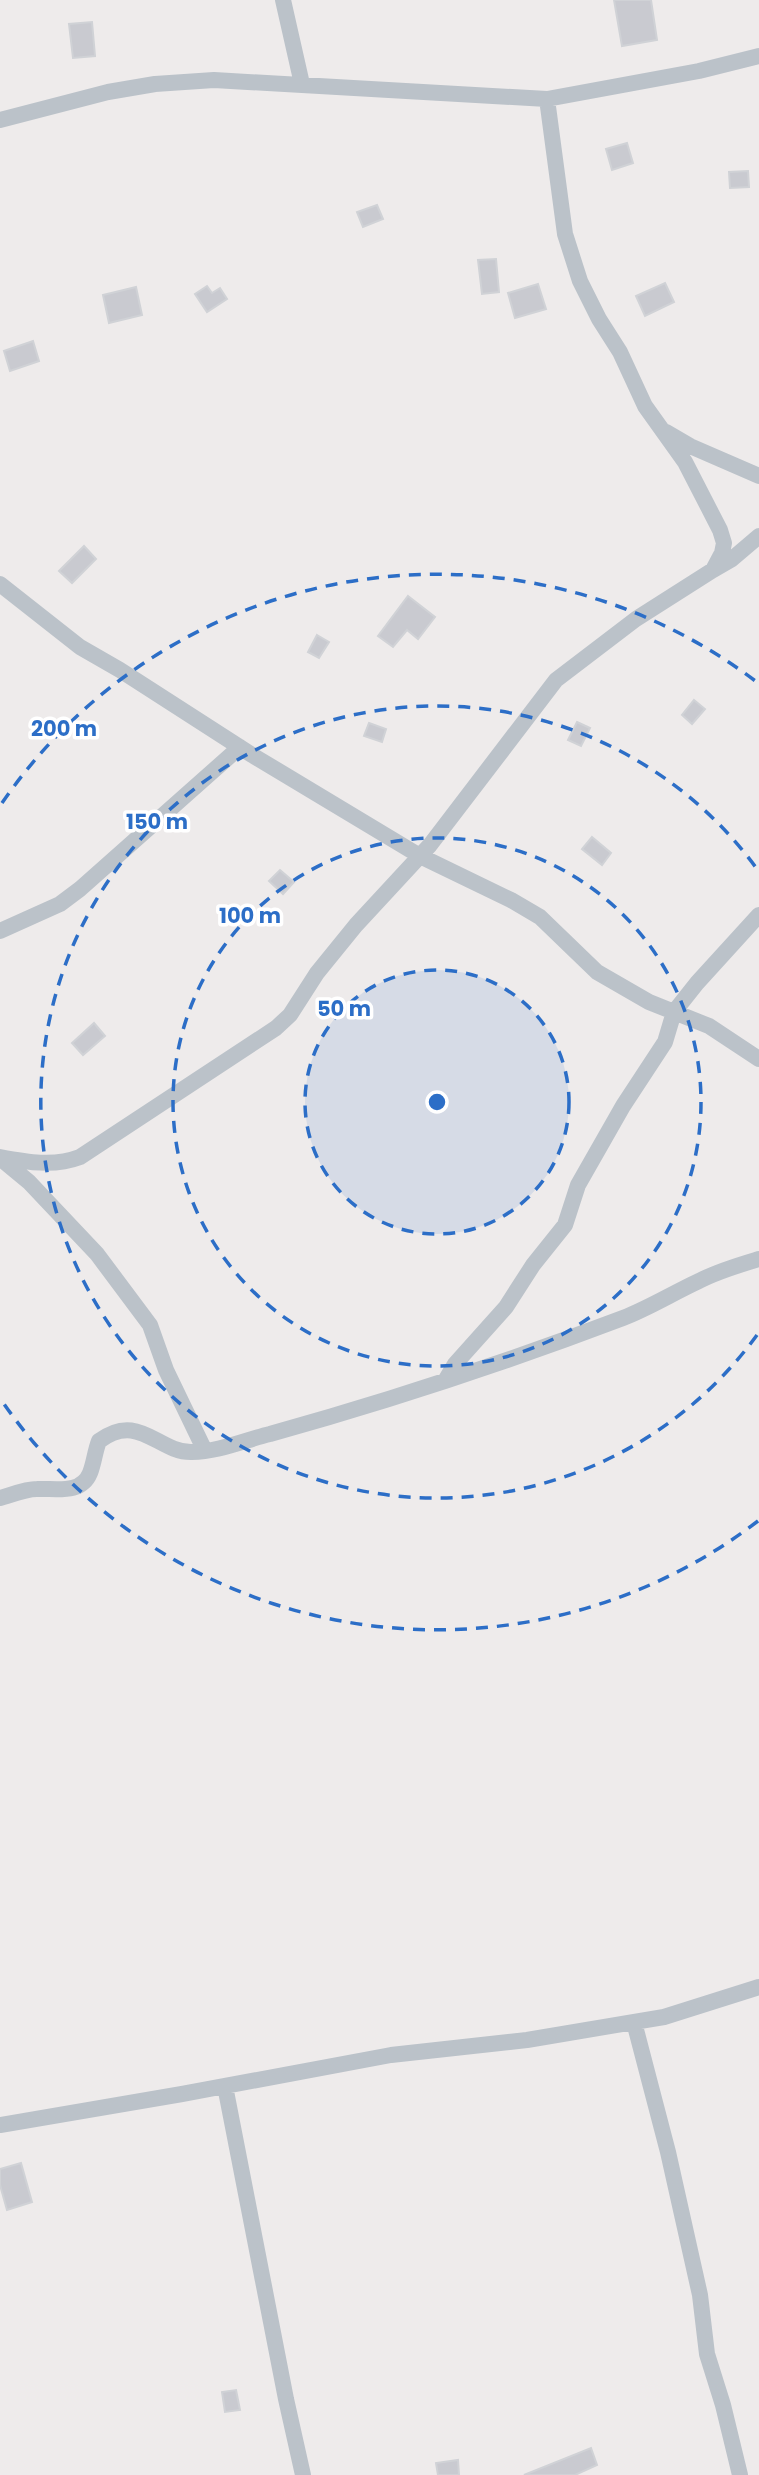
<svg xmlns="http://www.w3.org/2000/svg" width="759" height="2475" viewBox="0 0 759 2475" font-family="Poppins,sans-serif">
	<rect width="100%" height="100%" fill="#eeebeb"/>
	<!-- building -->
	<path fill="#c9cad0" stroke="#d0d2d6" stroke-width="2" d="M 614,0 L 651,0 L 657,40 L 622,46 Z
		M 92,22 L 95,56 L 73,58 L 69,24 Z
		M 627,143 L 633,163 L 612,170 L 606,149 Z
		M 748,171 L 749,187 L 730,188 L 729,172 Z
		M 377,205 L 383,219 L 363,227 L 357,212 Z
		M 496,259 L 499,292 L 482,294 L 478,260 Z
		M 665,283 L 674,302 L 645,316 L 636,296 Z
		M 538,284 L 546,309 L 515,318 L 508,293 Z
		M 207,286 L 212,293 L 220,288 L 227,299 L 207,312 L 195,294 Z
		M 136,287 L 142,315 L 109,323 L 103,295 Z
		M 33,341 L 39,361 L 10,371 L 4,351 Z
		M 84,546 L 96,559 L 72,583 L 59,571 Z
		M 408,596 L 435,617 L 418,639 L 407,630 L 393,647 L 378,636 Z
		M 317,635 L 329,642 L 319,658 L 308,652 Z
		M 694,700 L 705,709 L 692,724 L 682,715 Z
		M 577,722 L 590,728 L 581,746 L 568,740 Z
		M 369,723 L 386,729 L 382,742 L 364,736 Z
		M 592,837 L 611,853 L 602,865 L 582,849 Z
		M 280,870 L 294,882 L 283,894 L 269,881 Z
		M 94,1023 L 105,1036 L 83,1055 L 72,1043 Z
		M 21,2163 L 32,2202 L 7,2210 L 0,2185 L 0,2169 Z
		M 236,2390 L 240,2410 L 225,2412 L 222,2392 Z
		M 591,2448 L 597,2465 L 575,2475 L 524,2475 Z
		M 458,2460 L 459,2475 L 438,2475 L 436,2463 Z"/>
	<g fill="none" stroke-linecap="round" stroke-linejoin="round">
		<!-- street -->
		<path stroke="#bbc2c9" stroke-width="16" d="M 283,0 L 302,84
			M 0,120 L 108,92 L 155,84 L 214,80 L 547,99 L 699,71 L 759,56
			M 666,432 L 690,446 L 759,476
			M 713,570 L 732,559 L 759,536
			M 0,584 L 80,647 L 120,670 L 252,755 L 420,856 L 511,900 L 540,917 L 597,972 L 649,1002 L 709,1026 L 759,1059
			M 0,931 L 60,904 L 80,889 L 240,747
			M 0,1157 C 27,1162 54,1167 80,1157 L 276,1028 L 290,1015 L 317,973 L 356,925 L 430,845 L 556,680 L 636,619 L 713,570 L 722,553 L 724,543 L 720,530 L 685,462 L 645,406 L 620,352 L 599,319 L 580,281 L 565,234 L 547,99
			M 0,1158 L 29,1182 L 97,1254 L 150,1325 L 166,1370 L 205,1451
			M 445,1381 L 455,1364 L 506,1307 L 533,1265 L 565,1225 L 578,1185 L 623,1106 L 665,1042 L 674,1012 L 697,983 L 759,915
			M 0,1498 C 11,1495 25,1489 37,1489 C 55,1488 81,1495 90,1473 C 94,1463 95,1451 99,1441 C 139,1411 158,1453 192,1452 C 218,1452 245,1440 270,1434 C 389,1401 507,1362 623,1318 C 649,1308 673,1293 699,1281 C 718,1271 739,1265 759,1259
			M 634,2022 L 668,2152 L 700,2295 L 707,2354 L 723,2405 L 740,2475
			M 225,2086 L 286,2399 L 303,2475
			M 0,2125 L 182,2094 L 391,2055 L 527,2040 L 664,2017 L 759,1987"/>
	</g>
	<!-- distance rings -->
	<circle cx="437" cy="1102" r="132" fill="#2c6ec7" fill-opacity=".12"/>
	<g fill="none" stroke="#2c6ec7" stroke-width="3.5" stroke-dasharray="12 9">
		<circle cx="437" cy="1102" r="132"/>
		<circle cx="437" cy="1102" r="264"/>
		<path d="M757 1335A396 396 0 1 1 757 869"/>
		<path d="M758 1521A528 528 0 0 1 2 1401M2 803A528 528 0 0 1 758 683"/>
	</g>
	<circle cx="437" cy="1102" r="10" fill="#2c6ec7" stroke="#fff" stroke-width="3.5"/>
	<g font-size="21" text-anchor="middle" font-weight="bold" fill="#2c6ec7" stroke="#fff" stroke-width="7" stroke-linejoin="round" paint-order="stroke">
		<text x="64" y="736">200 m</text>
		<text x="157" y="829">150 m</text>
		<text x="250" y="923">100 m</text>
		<text x="344" y="1016">50 m</text>
	</g>
</svg>
